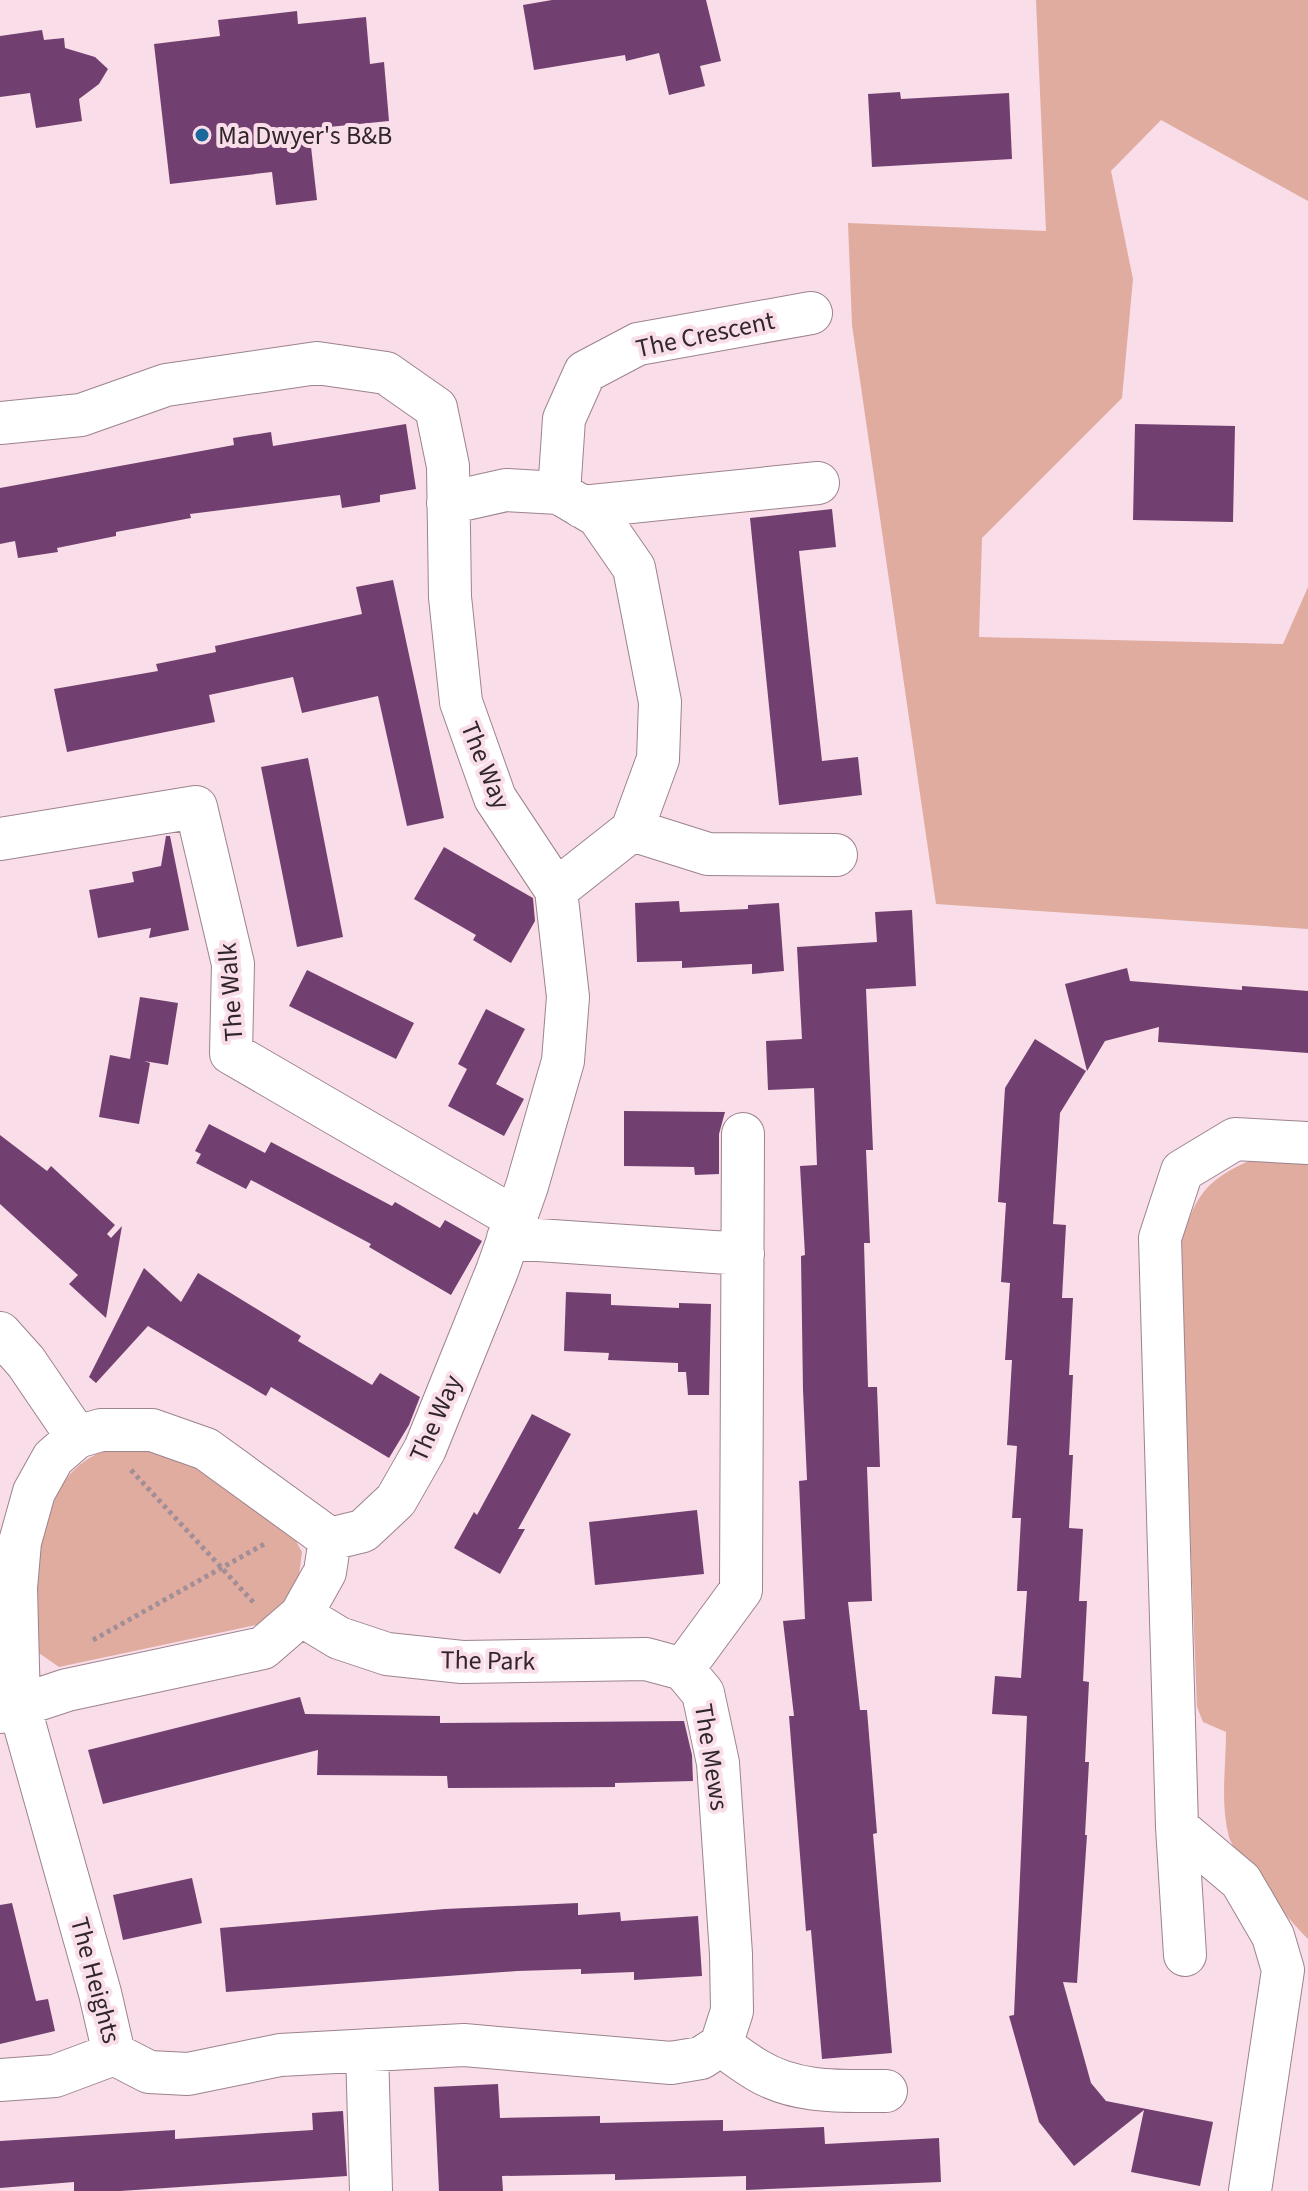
<svg xmlns="http://www.w3.org/2000/svg" width="1308" height="2191" viewBox="0 0 1308 2191" font-family="'Source Sans 3',sans-serif">
	<rect width="100%" height="100%" fill="#f9dde9"/>
	<!-- green -->
	<path fill="#e0aca0" d="M 1036,0 L 1308,0 L 1308,201 L 1161,120 L 1111,171 L 1133,279 L 1122,398 L 982,538 L 979,637 L 1283,644 L 1308,587 L 1308,929 L 936,904 L 852,325 L 848,223 L 1046,231 Z
		M 1249,1161 L 1308,1164 L 1308,1939 C 1292,1924 1234,1855 1229,1837 C 1220,1803 1226,1767 1226,1732 L 1203,1722 L 1197,1707 L 1179,1249 C 1195,1200 1200,1183 1249,1161 Z
		M 122,1445 L 148,1445 L 196,1462 L 277,1521 L 296,1541 L 302,1552 L 298,1583 L 287,1601 L 261,1624 L 59,1667 L 36,1651 C 37,1590 29,1491 93,1456 C 101,1451 113,1448 122,1445 Z"/>
	<!-- building -->
	<path fill="#724070" d="M 552,0 L 706,0 L 721,61 L 700,66 L 705,86 L 669,95 L 659,53 L 626,61 L 625,55 L 534,70 L 523,5 Z
		M 297,11 L 298,24 L 366,17 L 370,64 L 384,62 L 389,121 L 309,129 L 317,200 L 276,205 L 272,172 L 170,184 L 154,44 L 220,36 L 218,20 Z
		M 42,30 L 44,40 L 64,38 L 65,48 L 95,57 L 108,69 L 99,84 L 79,99 L 82,121 L 36,128 L 30,93 L 0,97 L 0,36 Z
		M 900,92 L 901,99 L 1009,93 L 1012,159 L 872,167 L 868,94 Z
		M 406,424 L 416,489 L 380,495 L 380,502 L 342,508 L 340,495 L 190,514 L 191,518 L 116,532 L 116,536 L 57,548 L 58,552 L 18,558 L 15,541 L 0,544 L 0,488 L 234,445 L 233,438 L 271,432 L 273,446 Z
		M 1135,424 L 1235,426 L 1233,522 L 1133,520 Z
		M 832,509 L 836,547 L 799,551 L 809,644 L 822,761 L 858,757 L 862,795 L 779,805 L 750,518 Z
		M 393,580 L 444,818 L 407,826 L 378,696 L 302,713 L 293,677 L 209,695 L 215,722 L 67,752 L 54,689 L 158,671 L 156,664 L 216,652 L 215,646 L 362,614 L 356,587 Z
		M 308,758 L 343,937 L 297,947 L 261,767 Z
		M 166,836 L 170,836 L 189,930 L 149,938 L 151,928 L 98,938 L 89,890 L 134,882 L 132,872 L 161,866 Z
		M 444,847 L 533,898 L 535,921 L 511,963 L 473,940 L 476,935 L 414,899 Z
		M 679,901 L 680,912 L 748,909 L 748,905 L 779,903 L 784,971 L 752,974 L 752,964 L 682,968 L 682,961 L 637,962 L 635,903 Z
		M 912,910 L 916,986 L 866,989 L 873,1150 L 866,1150 L 870,1243 L 864,1243 L 868,1387 L 877,1387 L 880,1467 L 867,1467 L 872,1601 L 848,1602 L 860,1710 L 867,1710 L 877,1833 L 873,1834 L 892,2053 L 822,2059 L 811,1930 L 806,1931 L 789,1716 L 794,1716 L 783,1621 L 805,1619 L 799,1481 L 807,1480 L 803,1390 L 801,1256 L 805,1255 L 800,1166 L 817,1165 L 814,1088 L 768,1090 L 766,1041 L 802,1039 L 797,947 L 877,942 L 875,912 Z
		M 1127,968 L 1130,981 L 1242,990 L 1242,986 L 1308,991 L 1308,1053 L 1158,1042 L 1159,1027 L 1105,1041 L 1087,1071 L 1065,984 Z
		M 307,970 L 414,1023 L 396,1059 L 289,1006 Z
		M 140,997 L 178,1003 L 168,1065 L 144,1061 L 150,1063 L 139,1124 L 99,1117 L 110,1055 L 130,1059 Z
		M 486,1009 L 525,1029 L 496,1084 L 524,1099 L 504,1136 L 448,1106 L 467,1069 L 458,1064 Z
		M 1035,1039 L 1086,1071 L 1060,1113 L 1053,1224 L 1066,1225 L 1062,1298 L 1073,1298 L 1069,1375 L 1073,1375 L 1069,1455 L 1073,1455 L 1069,1528 L 1083,1529 L 1079,1601 L 1087,1601 L 1083,1681 L 1089,1682 L 1085,1762 L 1089,1762 L 1085,1835 L 1087,1835 L 1077,1983 L 1063,1982 L 1091,2083 L 1106,2101 L 1213,2122 L 1200,2186 L 1131,2172 L 1144,2110 L 1074,2166 L 1039,2122 L 1009,2016 L 1014,2015 L 1027,1716 L 992,1714 L 995,1676 L 1021,1678 L 1027,1591 L 1017,1591 L 1021,1518 L 1012,1518 L 1017,1446 L 1007,1445 L 1012,1360 L 1005,1360 L 1010,1283 L 1001,1282 L 1006,1203 L 998,1202 L 1005,1088 Z
		M 624,1111 L 725,1112 L 719,1134 L 719,1174 L 695,1175 L 694,1167 L 624,1166 Z
		M 209,1124 L 265,1153 L 271,1142 L 392,1206 L 395,1202 L 440,1228 L 445,1220 L 482,1241 L 451,1295 L 369,1247 L 371,1244 L 251,1180 L 246,1189 L 196,1163 L 201,1154 L 195,1151 Z
		M 0,1135 L 47,1171 L 51,1166 L 115,1225 L 107,1234 L 111,1238 L 122,1226 L 106,1318 L 69,1284 L 78,1275 L 0,1204 Z
		M 144,1268 L 181,1302 L 198,1273 L 301,1336 L 298,1341 L 372,1385 L 380,1373 L 420,1397 L 409,1425 L 389,1458 L 271,1387 L 266,1396 L 148,1326 L 96,1383 L 89,1377 Z
		M 566,1292 L 611,1294 L 611,1305 L 679,1308 L 679,1303 L 711,1304 L 709,1395 L 688,1395 L 686,1372 L 678,1372 L 678,1363 L 608,1360 L 609,1353 L 564,1351 Z
		M 532,1414 L 571,1434 L 518,1529 L 525,1529 L 500,1574 L 454,1548 L 474,1512 L 477,1515 Z
		M 697,1510 L 704,1574 L 595,1585 L 589,1522 Z
		M 300,1697 L 305,1714 L 440,1716 L 440,1723 L 684,1721 L 692,1755 L 693,1781 L 615,1783 L 615,1787 L 448,1788 L 447,1776 L 317,1775 L 318,1750 L 103,1804 L 88,1750 Z
		M 192,1878 L 202,1923 L 123,1940 L 113,1895 Z
		M 12,1903 L 36,2001 L 48,1999 L 55,2031 L 0,2044 L 0,1905 Z
		M 578,1903 L 578,1915 L 620,1912 L 621,1921 L 698,1916 L 702,1976 L 634,1980 L 634,1972 L 581,1974 L 581,1969 L 517,1971 L 226,1992 L 220,1928 L 445,1909 Z
		M 498,2084 L 500,2118 L 600,2116 L 600,2123 L 723,2120 L 723,2131 L 824,2127 L 825,2144 L 939,2138 L 941,2182 L 746,2190 L 746,2176 L 615,2180 L 615,2174 L 502,2176 L 503,2191 L 439,2191 L 434,2087 Z
		M 343,2111 L 347,2176 L 120,2191 L 74,2191 L 74,2182 L 0,2188 L 0,2141 L 175,2130 L 175,2139 L 313,2130 L 312,2113 Z"/>
	<g fill="none" stroke-linecap="round" stroke-linejoin="round">
		<defs>
			<path id="minor" d="M 0,423 L 81,415 L 166,385 L 317,363 L 386,373 L 436,408 L 448,466 L 450,597 L 461,702 L 495,798 L 556,890 L 568,997 L 563,1061 L 527,1186 L 497,1271 L 425,1449 L 396,1500 L 363,1531 L 330,1539
				M 559,493 L 564,419 L 585,372 L 638,344 L 811,313
				M 448,503 L 506,490 L 559,493 L 598,516 L 634,568 L 660,702 L 658,759 L 632,830 L 556,890
				M 582,507 L 818,483
				M 632,830 L 708,854 L 836,855
				M 0,839 L 196,807 L 233,964 L 231,1053 L 515,1218
				M 508,1238 L 743,1254
				M 0,1333 L 26,1362 L 77,1437
				M 330,1539 L 206,1449 L 152,1430 L 101,1430 L 77,1437 L 53,1458 L 34,1492 L 20,1542 L 16,1588 L 19,1705 L 100,1993 L 114,2054 L 149,2072 L 188,2074 L 280,2055 L 464,2045 L 671,2063 L 701,2058 L 721,2045
				M 301,1615 L 325,1572 L 330,1539
				M 683,1669 L 741,1590 L 743,1134
				M 683,1669 L 703,1693 L 718,1763 L 731,1954 L 732,2011 L 721,2045
				M 0,1712 L 67,1690 L 263,1648 L 301,1615 L 339,1638 L 387,1654 L 462,1662 L 646,1659 L 683,1669
				M 1177,1827 L 1241,1881 L 1273,1936 L 1283,1970 L 1250,2191
				M 1185,1955 L 1177,1827 L 1160,1238 L 1182,1171 L 1235,1139 L 1308,1143
				M 721,2045 C 733,2054 745,2063 757,2070 C 796,2094 843,2091 886,2091
				M 367,2050 L 371,2191
				M 0,2080 L 55,2076 L 114,2054"/>
		</defs>
		<!-- minor casing -->
		<use href="#minor" stroke="#9c838e" stroke-width="44"/>
		<!-- path -->
		<path stroke="#a28e97" stroke-width="5" stroke-dasharray="4 4" stroke-linecap="butt" d="M 131,1470 L 255,1604
			M 93,1640 L 266,1543"/>
		<!-- minor -->
		<use href="#minor" stroke="#fff" stroke-width="42"/>
	</g>
	<!-- markers -->
	<circle fill="#1d689b" stroke="#f9dde9" stroke-width="3" cx="202" cy="135" r="8"/>
	<g text-anchor="middle" stroke-width="8" stroke-linejoin="round" paint-order="stroke">
		<!-- poi labels -->
		<g font-size="26" fill="#30262b" stroke="#f9dde9" text-anchor="start">
			<text x="218" y="144">Ma Dwyer's B&amp;B</text>
		</g>
		<!-- street labels -->
		<g font-size="26" fill="#30262b" stroke="#f9dde9">
			<text transform="translate(705 334) rotate(-12)" y="9">The Crescent</text>
			<text transform="translate(486 765) rotate(68)" y="9">The Way</text>
			<text transform="translate(230 992) rotate(-94)" y="9">The Walk</text>
			<text transform="translate(435 1418) rotate(-66)" y="9">The Way</text>
			<text transform="translate(488 1660) rotate(1)" y="9">The Park</text>
			<text transform="translate(712 1757) rotate(81)" y="9">The Mews</text>
			<text transform="translate(96 1980) rotate(75)" y="9">The Heights</text>
		</g>
	</g>
</svg>
